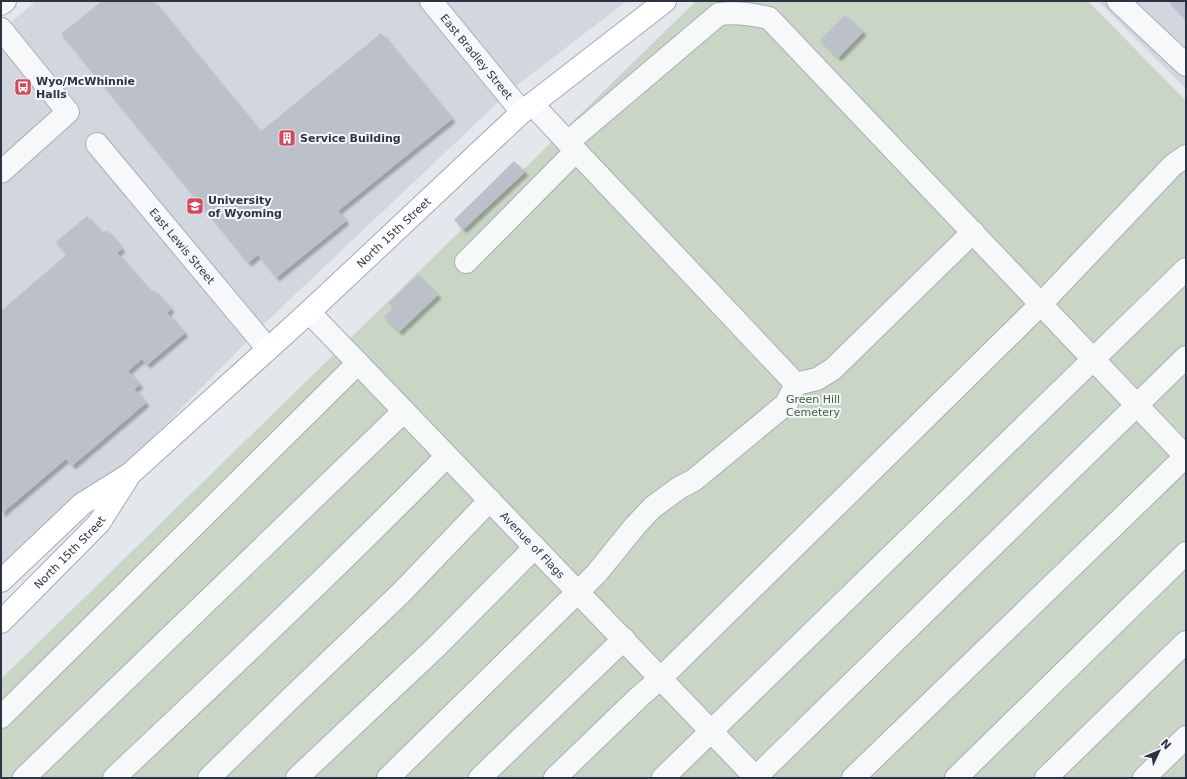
<svg xmlns="http://www.w3.org/2000/svg" width="1187" height="779" viewBox="0 0 1187 779" font-family="'DejaVu Sans',sans-serif">
	<defs>
		<filter id="shadow"><feDropShadow dx="3.5" dy="3.5" stdDeviation="1" flood-color="#0004"/></filter>
	</defs>
	<rect width="100%" height="100%" fill="#e4e7ec"/>
	<!-- built -->
	<path fill="#d2d6de" d="M 36,1 L 627,1 L 512,89 L 265,323 L 1,592 L 1,31 Z
		M 1098,1 L 1186,1 L 1186,89 Z"/>
	<!-- green -->
	<path fill="#c9d6c5" d="M 696,1 L 1088,1 L 1186,101 L 1186,778 L 1,778 L 1,679 Z"/>
	<!-- building -->
	<path fill="#bbc0ca" filter="url(#shadow)" d="M 102,1 L 153,1 L 260,132 L 381,33 L 452,119 L 338,211 L 346,221 L 276,278 L 258,255 L 248,263 L 61,34 Z
		M 1168,1 L 1186,1 L 1186,19 Z
		M 845,15 L 863,32 L 838,58 L 820,40 Z
		M 514,161 L 525,172 L 463,230 L 454,220 Z
		M 87,216 L 102,234 L 107,230 L 122,249 L 117,253 L 151,292 L 154,290 L 171,309 L 167,313 L 185,333 L 147,365 L 142,359 L 128,371 L 140,385 L 134,389 L 146,403 L 72,466 L 66,459 L 1,514 L 1,451 L 2,450 L 1,449 L 1,311 L 66,255 L 56,242 Z
		M 418,275 L 438,295 L 399,332 L 384,317 L 393,308 L 388,303 Z"/>
	<g fill="none" stroke-linecap="round" stroke-linejoin="round">
		<defs>
			<g id="minor">
				<path id="s1" d="M 431,1 L 522,112"/>
				<path d="M 1118,1 L 1186,65"/>
				<path d="M 1,4 L 5,1"/>
				<path d="M 1,29 L 68,112 L 1,172"/>
				<path d="M 568,142 L 719,14 C 737,12 752,14 769,18 L 1186,457"/>
				<path id="s2" d="M 97,144 L 268,349"/>
				<path d="M 576,151 L 796,384"/>
				<path d="M 466,262 L 576,151 L 532,104"/>
				<path id="s3" d="M 309,312 L 756,778"/>
				<path d="M 1,717 L 358,363"/>
				<path d="M 24,778 L 404,411"/>
				<path d="M 114,778 C 227,672 339,566 447,456"/>
				<path d="M 209,778 L 291,698 L 401,593 L 490,500"/>
				<path d="M 297,778 L 436,647 L 535,547"/>
				<path d="M 388,778 L 596,574 L 635,526 L 653,507 L 679,488 L 694,480 L 786,404 L 796,384 L 817,379 L 833,369 L 973,232"/>
				<path d="M 480,778 L 624,639"/>
				<path d="M 555,778 L 639,697 L 661,678 L 1041,304 L 1173,165 L 1186,156"/>
				<path d="M 663,778 L 1186,269"/>
				<path d="M 755,778 L 1186,357"/>
				<path d="M 853,778 L 1186,456"/>
				<path d="M 956,778 L 1186,553"/>
				<path d="M 1046,778 L 1186,642"/>
				<path d="M 1144,778 L 1186,737"/>
			</g>
			<g id="major">
				<path id="s4" d="M 1,581 L 82,504 L 130,474 L 309,312 L 522,112 L 665,1"/>
				<path id="s5" d="M 1,622 L 99,523 L 127,479"/>
			</g>
		</defs>
		<!-- minor casing -->
		<use href="#minor" stroke="#a9aeb7" stroke-width="24"/>
		<!-- major casing -->
		<use href="#major" stroke="#a3abb8" stroke-width="24"/>
		<!-- minor -->
		<use href="#minor" stroke="#f7f8fa" stroke-width="22"/>
		<!-- major -->
		<use href="#major" stroke="#fff" stroke-width="22"/>
	</g>
	<!-- icons -->
	<defs>
		<symbol id="bus-square" viewBox="-11 -11 22 22"><rect x="-9" y="-9" width="18" height="18" rx="4" fill="#d1495b" stroke="#f4f6f9"/><path d="M-5-6H5V4H4V6H2V4H-2V6H-4V4H-5ZM-3.5-4V0h7V-4ZM-3.5 1.2v1.5H-2V1.2ZM2 1.2v1.5H3.5V1.2Z" fill="#fff"/></symbol>
		<symbol id="building-square" viewBox="-11 -11 22 22"><rect x="-9" y="-9" width="18" height="18" rx="4" fill="#d1495b" stroke="#f4f6f9"/><path d="M-4-6H4V6H1V3H-1V6H-4ZM-2.5-4.3h1.7v1.8h-1.7ZM.8-4.3h1.7v1.8H.8ZM-2.5-1h1.7V.8h-1.7ZM.8-1h1.7V.8H.8Z" fill="#fff"/></symbol>
		<symbol id="university-square" viewBox="-11 -11 22 22"><rect x="-9" y="-9" width="18" height="18" rx="4" fill="#d1495b" stroke="#f4f6f9"/><path d="M0-5L7-2L0 1L-7-2ZM-4 1L0 2.5L4 1V4Q0 6-4 4Z" fill="#fff"/></symbol>
	</defs>
	<g fill-rule="evenodd">
		<use href="#bus-square" x="13" y="77" width="20" height="20"/>
		<use href="#building-square" x="277" y="128" width="20" height="20"/>
		<use href="#university-square" x="185" y="196" width="20" height="20"/>
	</g>
	<g text-anchor="middle" stroke-width="4" stroke-linejoin="round" paint-order="stroke">
		<!-- street labels -->
		<g font-size="11" fill="#2b3445" stroke="#f4f6f9">
			<text dy="4" stroke="none"><textPath href="#s1" startOffset="72">East Bradley Street</textPath></text>
			<text dy="4" stroke="none"><textPath href="#s4" startOffset="526">North 15th Street</textPath></text>
			<text dy="4" stroke="none"><textPath href="#s2" startOffset="133">East Lewis Street</textPath></text>
			<text dy="4" stroke="none"><textPath href="#s3" startOffset="323">Avenue of Flags</textPath></text>
			<text dy="4" stroke="none"><textPath href="#s5" startOffset="98">North 15th Street</textPath></text>
		</g>
		<!-- poi labels -->
		<g font-size="11" font-weight="bold" fill="#2b3445" stroke="#f4f6f9" text-anchor="start">
			<text x="36" y="85">Wyo/McWhinnie<tspan x="36" dy="13">Halls</tspan></text>
			<text x="300" y="142">Service Building</text>
			<text x="208" y="204">University<tspan x="208" dy="13">of Wyoming</tspan></text>
		</g>
		<!-- park labels -->
		<g font-size="11" fill="#3f6138" stroke="#f4f6f9">
			<text x="813" y="403">Green Hill<tspan x="813" dy="13">Cemetery</tspan></text>
		</g>
	</g>
	<!-- border -->
	<rect width="1187" height="779" fill="none" stroke="#2b3445" stroke-width="4"/>
	<!-- north arrow -->
	<g transform="translate(1159 751) rotate(46)" stroke="#f4f6f9" stroke-width="3" paint-order="stroke">
	<path d="M0-3L7 15L0 10L-7 15Z" fill="#2b3445"/>
	<text y="-6" font-size="11" font-weight="bold" text-anchor="middle" fill="#2b3445">N</text>
	</g>
</svg>
